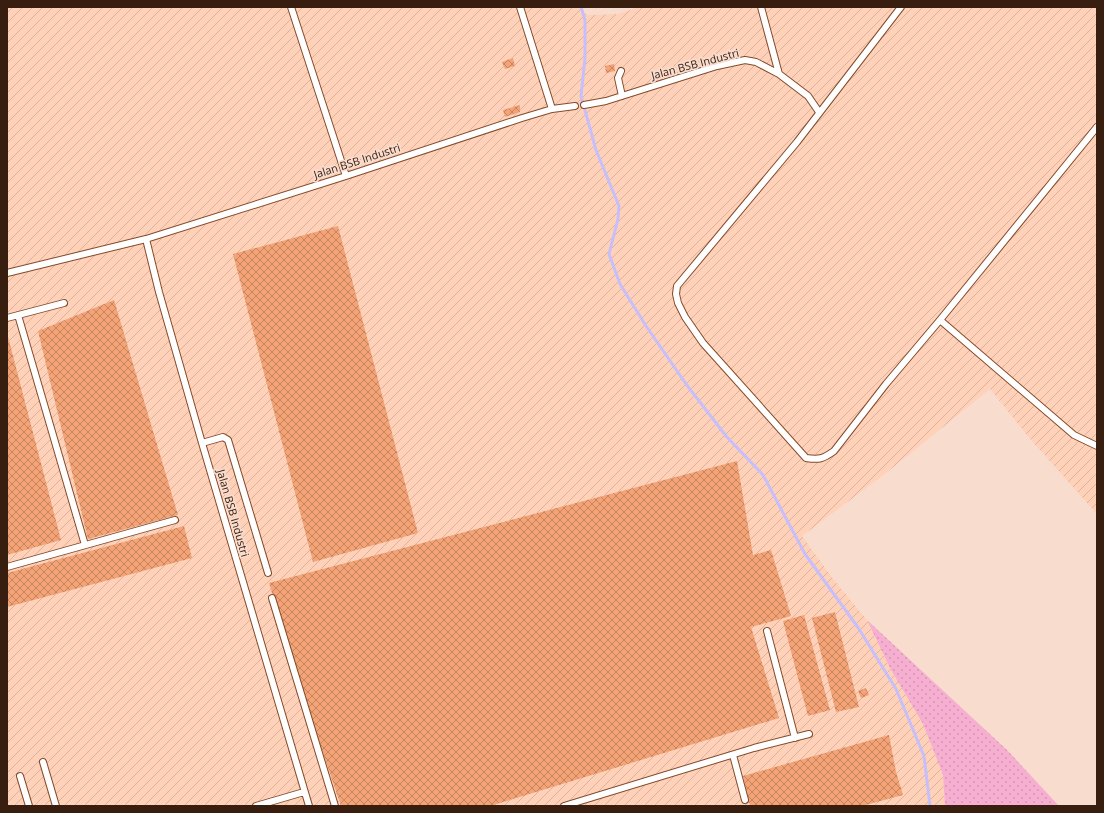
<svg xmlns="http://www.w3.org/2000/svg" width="1104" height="813" viewBox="0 0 1104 813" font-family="'Open Sans',sans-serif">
	<defs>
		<pattern id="industrial-furrows" width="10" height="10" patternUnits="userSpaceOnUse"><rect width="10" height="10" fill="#ffd1b8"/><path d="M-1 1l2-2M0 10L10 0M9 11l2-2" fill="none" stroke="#dbb39d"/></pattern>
		<pattern id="grass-dots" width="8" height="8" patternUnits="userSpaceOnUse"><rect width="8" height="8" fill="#f6afd0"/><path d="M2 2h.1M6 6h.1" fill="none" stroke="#d496b1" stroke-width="1.8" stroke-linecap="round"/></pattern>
		<pattern id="building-cross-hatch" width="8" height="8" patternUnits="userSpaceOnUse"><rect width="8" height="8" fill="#f3a376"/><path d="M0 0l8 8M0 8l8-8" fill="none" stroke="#c6845f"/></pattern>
	</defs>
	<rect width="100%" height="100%" fill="#f8dccd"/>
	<!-- industrial -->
	<path fill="url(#industrial-furrows)" d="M 7,7 L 578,7 L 587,15 L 618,14 L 639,7 L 1097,7 L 1097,514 L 1031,440 L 990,389 L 881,477 L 802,536 L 834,580 L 867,620 L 891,670 L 923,724 L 943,775 L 945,806 L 7,806 Z"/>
	<!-- grass -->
	<path fill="url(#grass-dots)" d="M 867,620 L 1007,750 L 1059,806 L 945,806 L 943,775 L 923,724 L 891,670 Z"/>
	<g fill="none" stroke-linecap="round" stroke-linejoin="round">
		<!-- stream -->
		<path stroke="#c6bffc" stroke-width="3" d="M 581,7 L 585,20 L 585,58 L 581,96 L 596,150 L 619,206 L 618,219 L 609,254 L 620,284 L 646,326 L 686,384 L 726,436 L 763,475 L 805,554 L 859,629 L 896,689 L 924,756 L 930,806"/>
	</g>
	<!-- building -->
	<path fill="url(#building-cross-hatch)" d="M 513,58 L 515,66 L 505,69 L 502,62 Z
		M 614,64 L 615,71 L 606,73 L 605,66 Z
		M 520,105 L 520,112 L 505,117 L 503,110 Z
		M 338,226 L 418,533 L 313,562 L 233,254 Z
		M 114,300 L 178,515 L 88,539 L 38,331 Z
		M 7,333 L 61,540 L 7,555 Z
		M 737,461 L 753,555 L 771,550 L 791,616 L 751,627 L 779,718 L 490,806 L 341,806 L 295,670 L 269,583 Z
		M 184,526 L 192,558 L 7,607 L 7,573 Z
		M 835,612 L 859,707 L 836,712 L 812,618 Z
		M 804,615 L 830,710 L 808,716 L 783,621 Z
		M 866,688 L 869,695 L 861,698 L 858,691 Z
		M 889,735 L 896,772 L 903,795 L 862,806 L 750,806 L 743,776 Z"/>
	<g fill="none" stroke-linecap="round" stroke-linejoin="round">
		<defs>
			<path id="lane" d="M 291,7 L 346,176
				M 520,7 L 552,109
				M 761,7 L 779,74
				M 901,7 L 797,142 L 677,286 L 676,294 L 678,303 L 685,317 L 703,343 L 806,458 C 819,460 823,459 834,451 L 886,384 L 940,320 L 1097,127
				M 621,71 L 618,78 L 622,96
				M 584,105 L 606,101 L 717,66 L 745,60 L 756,62 L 779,74 L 808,96 L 819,112
				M 146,239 L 159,292 L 202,443 L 309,806
				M 7,273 L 146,239 L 346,176 L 522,118 L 552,109 L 575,106
				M 18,315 L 85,545
				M 7,318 L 64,303
				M 940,320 L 1074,435 L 1097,446
				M 202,443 L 223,437 L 228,440 L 268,573
				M 7,567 L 175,520
				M 272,598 L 335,806
				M 767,631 L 795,738
				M 733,755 L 745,800
				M 43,762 L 56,806
				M 20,776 L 29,806
				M 256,806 L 304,792
				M 564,806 L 754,748 L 809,734"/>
		</defs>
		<!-- lane casing -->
		<use href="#lane" stroke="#854b28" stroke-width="8"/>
		<!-- lane -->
		<use href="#lane" stroke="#fff" stroke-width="6"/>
	</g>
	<g text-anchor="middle" stroke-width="3.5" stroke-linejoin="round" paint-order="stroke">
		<!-- street labels -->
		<g font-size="11" fill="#371e0f" stroke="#f8dccd">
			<text transform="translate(695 64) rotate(-15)" y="4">Jalan BSB Industri</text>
			<text transform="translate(357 161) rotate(-18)" y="4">Jalan BSB Industri</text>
			<text transform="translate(233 513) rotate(74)" y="4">Jalan BSB Industri</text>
		</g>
	</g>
	<!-- border -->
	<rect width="1104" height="813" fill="none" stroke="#371e0f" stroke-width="16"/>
</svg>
